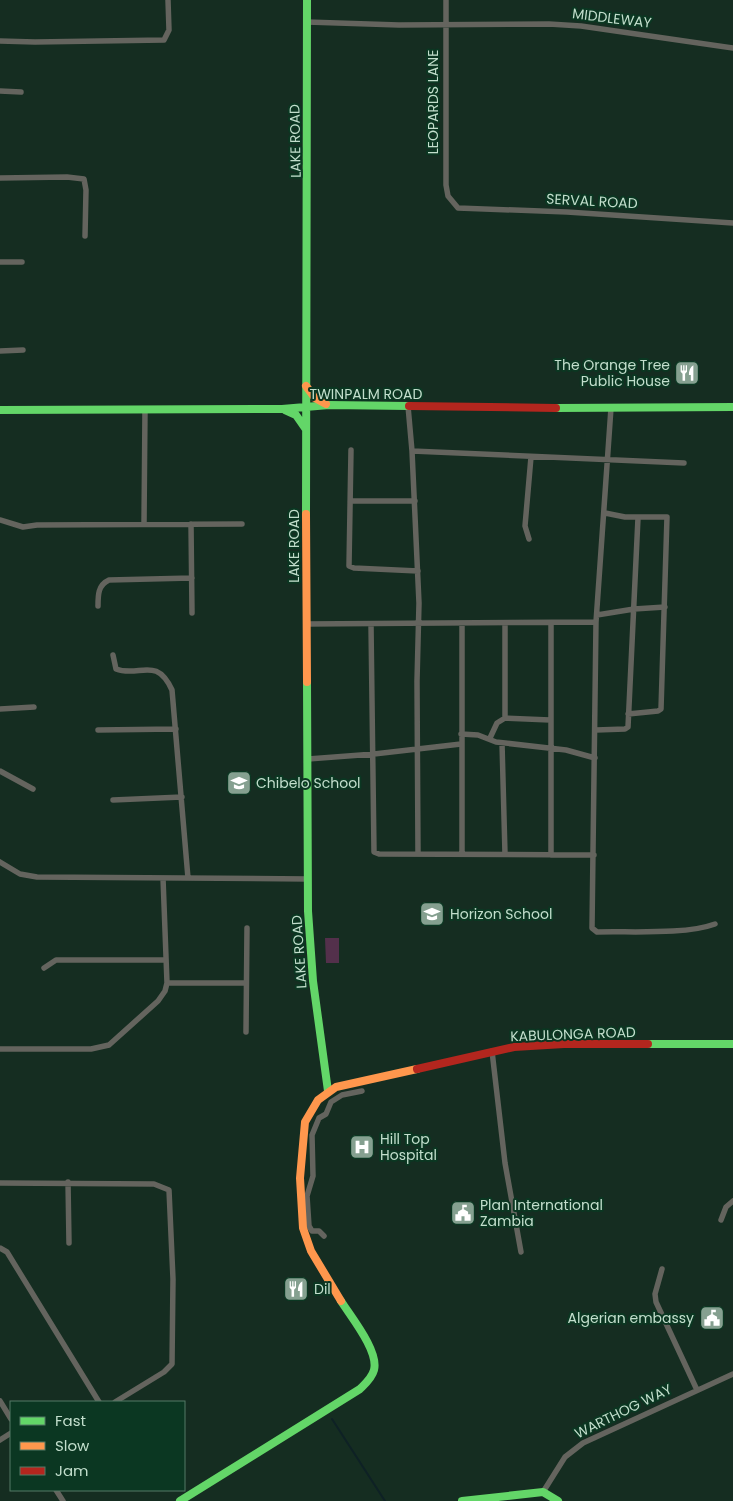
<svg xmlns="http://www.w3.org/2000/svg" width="733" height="1501" viewBox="0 0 733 1501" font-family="Poppins,sans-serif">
	<rect width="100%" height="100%" fill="#152d21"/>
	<!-- green -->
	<path fill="#53304b" d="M 325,938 L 339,938 L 339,963 L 326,963 Z"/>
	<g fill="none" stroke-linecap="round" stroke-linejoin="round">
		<!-- stream -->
		<path stroke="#0e2125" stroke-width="2" d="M 332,1419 L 385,1501"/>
		<!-- street -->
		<path stroke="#64645e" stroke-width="5.5" d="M 446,0 L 446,185 L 448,196 L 458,208 L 567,212 L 733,223
			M 307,22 L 399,25 L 549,24 L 581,26 L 733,48
			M 0,41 L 35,42 L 164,40 L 169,30 L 168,0
			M 0,91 L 21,92
			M 0,178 L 67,177 L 84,179 L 86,190 L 85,236
			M 0,262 L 22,262
			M 0,351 L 23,350
			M 408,406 L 412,451 L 419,603 L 417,681 L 418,854
			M 611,408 L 596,622 L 592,928 L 597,932 C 630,931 685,935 715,924
			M 351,450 L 349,566 L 354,568 L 418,571
			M 412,451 L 684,463
			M 350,501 L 415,501
			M 605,513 L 625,517 L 667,517 L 661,709 L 658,711 L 628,714
			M 0,520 L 23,527 L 37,525 L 242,524
			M 144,524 L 145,410
			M 191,524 L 192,613
			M 529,539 L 525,526 L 531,457
			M 98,606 C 98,595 98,585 109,580 L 192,578
			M 597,615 L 634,609 L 665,607
			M 551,623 L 551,855
			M 306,624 L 596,622
			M 505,624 L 505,718
			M 371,625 L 374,852 L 379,854 L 594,855
			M 113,655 L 116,669 C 139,678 156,655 172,690 L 188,878
			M 0,709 L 34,707
			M 98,730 L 176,729
			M 596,730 L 625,729 L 628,727 L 638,518
			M 461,734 L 478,735 L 496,742 L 566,750 L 595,758
			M 490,738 L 497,723 L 505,718 L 550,720
			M 502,743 L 505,854
			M 308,759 L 374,754 L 461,744
			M 0,771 L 33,789
			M 113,800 L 182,797
			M 462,854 L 462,624
			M 0,862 L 20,874 L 37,877 L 308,879
			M 44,968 L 56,960 L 164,960
			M 167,983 L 246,983
			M 246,1032 L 247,928
			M 0,1049 L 91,1049 L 109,1045 L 158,1001 L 165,991 L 167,983 L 163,878
			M 492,1051 L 505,1163 L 521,1252
			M 68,1182 L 69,1243
			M 0,1183 L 154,1184 L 169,1190 L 173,1279 L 172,1364 L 164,1372 L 115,1402
			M 721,1220 L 726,1207 L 733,1201
			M 324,1236 L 319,1231 L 312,1231 L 309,1226 L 307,1196 L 313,1176 L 312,1135 L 319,1118 L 326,1114 L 331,1102 L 342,1095 L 362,1091
			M 0,1248 L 7,1252 L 99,1402
			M 662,1269 L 655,1294 L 656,1302 L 697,1390
			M 0,1401 L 11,1419
			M 0,1440 L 11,1433
			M 56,1490 L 63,1501
			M 543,1492 L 565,1457 L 583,1443 L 733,1374"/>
		<!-- fast -->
		<path stroke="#63d668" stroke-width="8" d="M 556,408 L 733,407
			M 0,410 L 282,409 L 329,405 L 409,406
			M 285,410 L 296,415 L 305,428
			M 306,514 L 307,0
			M 307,682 L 308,911 L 313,981 L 328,1091
			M 648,1044 L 733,1044
			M 180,1501 L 360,1389 C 365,1384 372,1378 374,1370 C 379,1351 351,1317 341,1301
			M 462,1501 L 543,1492 L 558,1501"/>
		<!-- slow -->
		<path stroke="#ff974d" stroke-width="8" d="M 306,386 L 315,398 L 326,404
			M 306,514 L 307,682
			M 341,1301 L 311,1251 L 303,1228 L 300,1178 L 305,1122 L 318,1100 L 336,1087 L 417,1069"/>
		<!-- jam -->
		<path stroke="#b3261e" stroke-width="8" d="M 409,406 L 556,408
			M 417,1069 L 514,1047 L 564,1044 L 648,1044"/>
	</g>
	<!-- icons -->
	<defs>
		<symbol id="restaurant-square" viewBox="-11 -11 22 22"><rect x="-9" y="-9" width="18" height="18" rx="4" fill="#85a090" stroke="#0b3722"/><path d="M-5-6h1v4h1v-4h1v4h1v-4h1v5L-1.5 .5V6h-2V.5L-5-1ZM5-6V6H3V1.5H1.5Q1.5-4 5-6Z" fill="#fff"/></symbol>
		<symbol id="school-square" viewBox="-11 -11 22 22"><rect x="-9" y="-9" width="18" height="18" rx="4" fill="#85a090" stroke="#0b3722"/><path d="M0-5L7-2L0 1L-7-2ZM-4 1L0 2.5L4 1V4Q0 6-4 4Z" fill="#fff"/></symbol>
		<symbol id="hospital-square" viewBox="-11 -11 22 22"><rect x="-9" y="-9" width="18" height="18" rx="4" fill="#85a090" stroke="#0b3722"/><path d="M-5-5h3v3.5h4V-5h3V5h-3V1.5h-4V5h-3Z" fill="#fff"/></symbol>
		<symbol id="civic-square" viewBox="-11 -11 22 22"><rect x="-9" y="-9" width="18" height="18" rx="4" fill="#85a090" stroke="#0b3722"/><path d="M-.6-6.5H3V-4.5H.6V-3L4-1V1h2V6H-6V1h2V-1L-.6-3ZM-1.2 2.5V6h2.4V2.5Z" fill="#fff"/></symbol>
	</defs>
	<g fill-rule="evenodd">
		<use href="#restaurant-square" x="673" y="359" width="28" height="28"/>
		<use href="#school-square" x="225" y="769" width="28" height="28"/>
		<use href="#school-square" x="418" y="900" width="28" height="28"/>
		<use href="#hospital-square" x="348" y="1133" width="28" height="28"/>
		<use href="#civic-square" x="449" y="1199" width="28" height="28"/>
		<use href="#restaurant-square" x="282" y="1275" width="28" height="28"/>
		<use href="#civic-square" x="698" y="1304" width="28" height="28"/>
	</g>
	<g text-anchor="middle" stroke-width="4" stroke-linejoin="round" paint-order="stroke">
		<!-- street labels -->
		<g font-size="14" fill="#c2decc" stroke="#0b3722">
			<text transform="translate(612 18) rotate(7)" y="5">MIDDLEWAY</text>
			<text transform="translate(433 102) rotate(-90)" y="5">LEOPARDS LANE</text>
			<text transform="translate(295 141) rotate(-91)" y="5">LAKE ROAD</text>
			<text transform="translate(592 201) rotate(3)" y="5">SERVAL ROAD</text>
			<text x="366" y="399">TWINPALM ROAD</text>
			<text transform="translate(294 546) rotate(-90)" y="5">LAKE ROAD</text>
			<text transform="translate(299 952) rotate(-94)" y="5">LAKE ROAD</text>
			<text transform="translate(573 1034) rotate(-2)" y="5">KABULONGA ROAD</text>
			<text transform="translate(623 1411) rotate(-26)" y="5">WARTHOG WAY</text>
		</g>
		<!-- poi labels -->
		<g font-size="14" fill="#c2decc" stroke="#0b3722" text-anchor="start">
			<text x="670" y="370" text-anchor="end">The Orange Tree<tspan x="670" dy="16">Public House</tspan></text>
			<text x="256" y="788">Chibelo School</text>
			<text x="450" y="919">Horizon School</text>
			<text x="380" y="1144">Hill Top<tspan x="380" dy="16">Hospital</tspan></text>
			<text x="480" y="1210">Plan International<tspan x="480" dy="16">Zambia</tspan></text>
			<text x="314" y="1294">Dil</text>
			<text x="694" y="1323" text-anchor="end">Algerian embassy</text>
		</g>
	</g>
	<!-- legend -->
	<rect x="10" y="1401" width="175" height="90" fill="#0b3722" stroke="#547a66"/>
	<rect x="20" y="1417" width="25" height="8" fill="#63d668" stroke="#547a66"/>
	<text x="55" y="1426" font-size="15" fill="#c2decc">Fast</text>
	<rect x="20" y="1442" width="25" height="8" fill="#ff974d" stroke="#547a66"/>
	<text x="55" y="1451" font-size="15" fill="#c2decc">Slow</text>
	<rect x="20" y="1467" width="25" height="8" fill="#b3261e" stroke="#547a66"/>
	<text x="55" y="1476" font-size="15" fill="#c2decc">Jam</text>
</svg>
